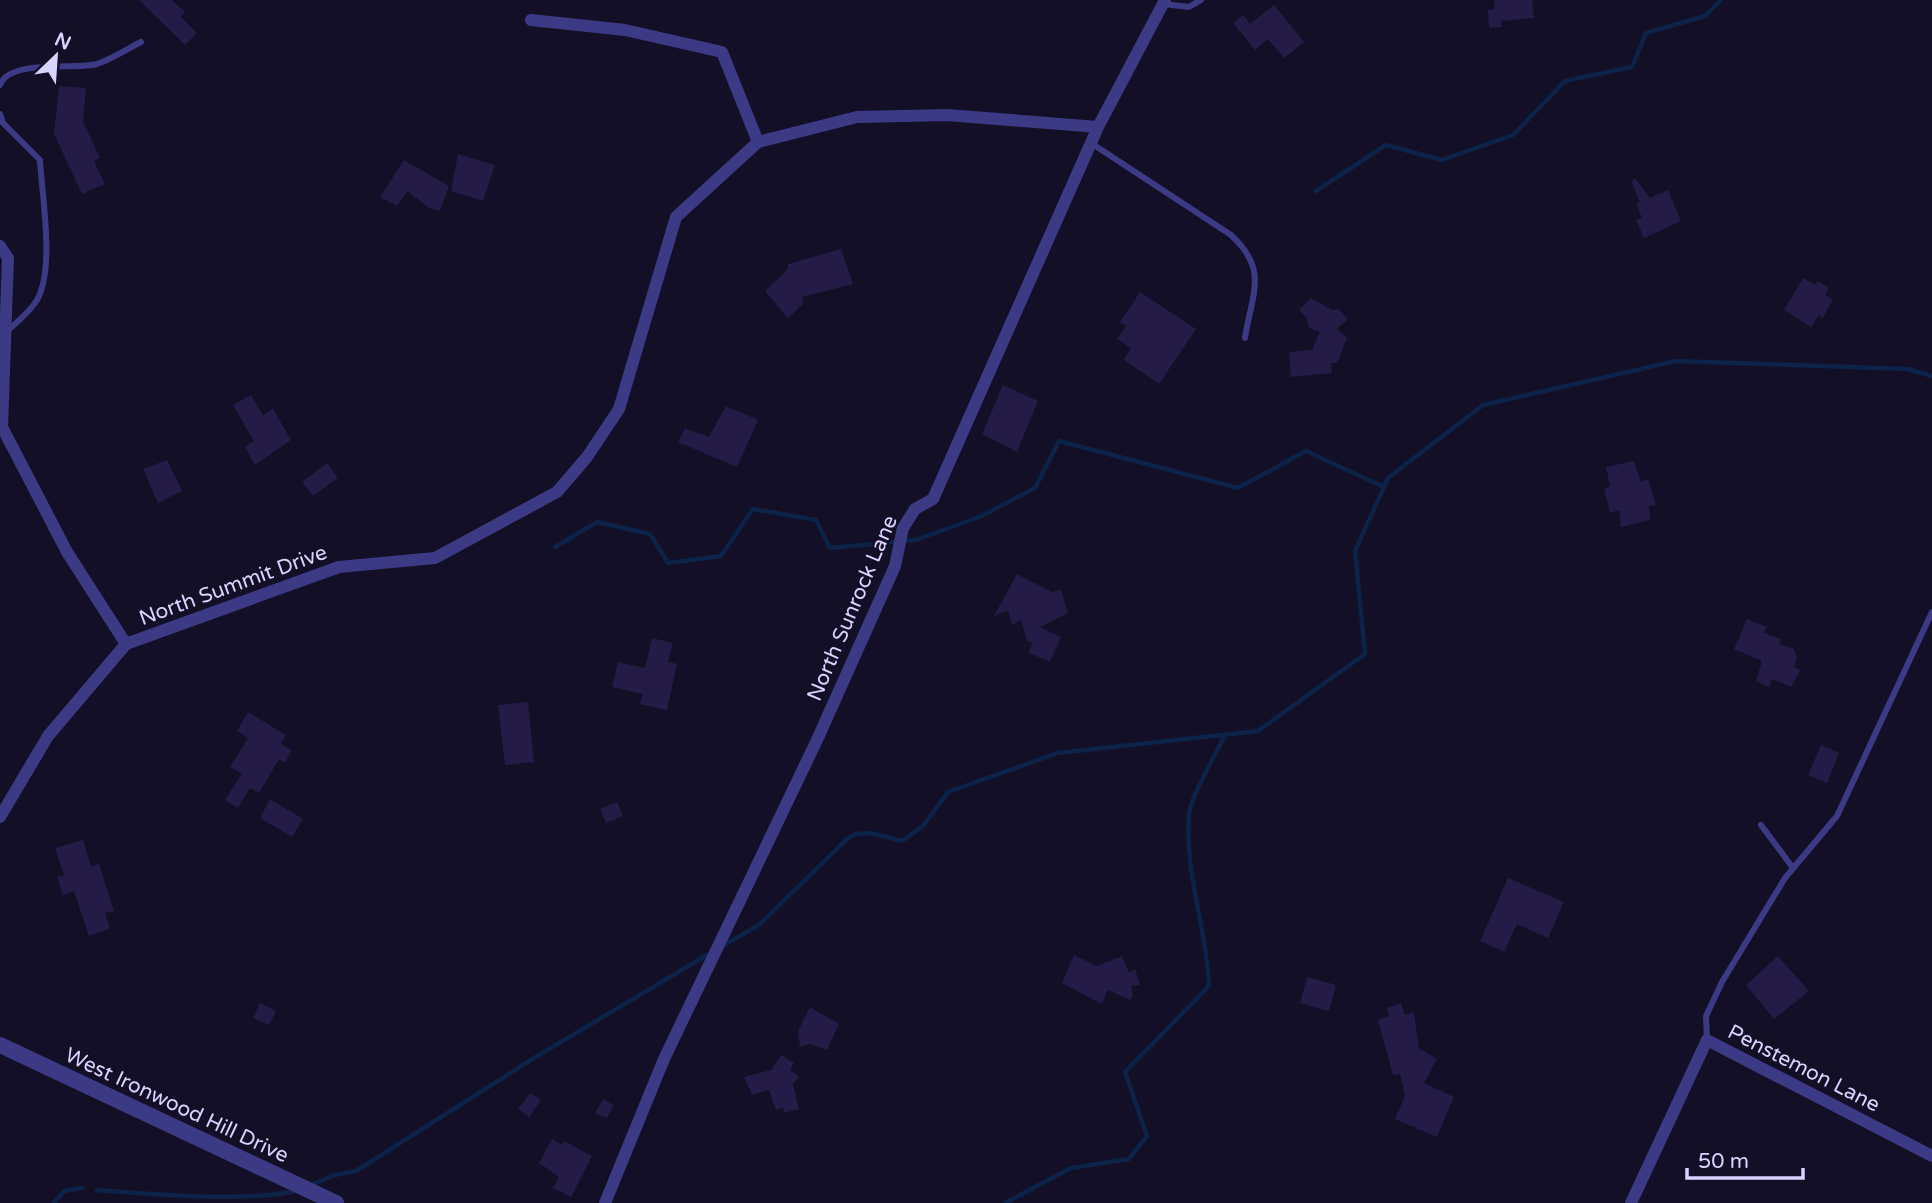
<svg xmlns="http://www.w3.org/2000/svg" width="1932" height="1203" viewBox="0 0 1932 1203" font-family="'Varela Round',sans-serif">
	<rect width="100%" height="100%" fill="#130f26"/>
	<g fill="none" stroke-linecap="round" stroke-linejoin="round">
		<!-- stream -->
		<path stroke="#0c2248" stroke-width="4.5" d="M 1316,191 L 1386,145 L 1442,160 L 1513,135 L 1565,81 L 1632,67 L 1646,33 L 1705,16 L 1721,0
			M 555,547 L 597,522 L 650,534 L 668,563 L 721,556 L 753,509 L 816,520 L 830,548 L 916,540 L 982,516 L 1035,488 L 1059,441 L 1238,488 L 1306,451 L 1384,487
			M 723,946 L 760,924 L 847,839 L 856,834 L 871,833 L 902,841 L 923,826 L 948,792 L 1058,753 L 1258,731 L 1365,654 L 1355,551 L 1388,478 L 1483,405 L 1676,361 L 1908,369 L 1932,376
			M 309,1186 L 335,1175 L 356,1171 L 534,1058 L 712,952
			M 97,1190 C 148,1194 254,1203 298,1190
			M 54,1203 L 64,1191 L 82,1188
			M 1005,1203 L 1071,1168 L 1129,1159 L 1147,1136 L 1125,1072 L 1209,986 C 1207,929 1184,872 1189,814 C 1190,798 1217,752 1225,735"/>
	</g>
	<!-- building -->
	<path fill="#241b47" d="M 139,0 L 172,0 L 185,12 L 181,17 L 197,33 L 185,45 Z
		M 1494,0 L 1532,0 L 1534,18 L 1501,21 L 1502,27 L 1489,28 L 1488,10 L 1495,9 Z
		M 1274,5 L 1304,42 L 1284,58 L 1268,39 L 1255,50 L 1233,23 L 1243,15 L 1250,24 Z
		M 59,86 L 86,88 L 83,121 L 100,158 L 94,161 L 105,184 L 82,194 L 54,134 Z
		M 458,154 L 495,165 L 483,201 L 451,191 Z
		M 404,160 L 449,186 L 440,211 L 429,208 L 407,191 L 397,206 L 380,197 Z
		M 1635,178 L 1650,198 L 1668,190 L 1681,221 L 1644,238 L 1636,220 L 1642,218 L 1636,204 L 1640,202 L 1631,181 Z
		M 841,249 L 853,284 L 802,297 L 803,304 L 788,318 L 765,291 L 788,269 L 788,264 Z
		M 1803,278 L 1815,285 L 1818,281 L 1829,288 L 1825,295 L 1833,299 L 1823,318 L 1819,315 L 1811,327 L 1784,310 Z
		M 1140,292 L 1196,329 L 1159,384 L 1124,360 L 1131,348 L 1117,339 L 1126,326 L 1120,322 Z
		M 1311,298 L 1332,310 L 1339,309 L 1348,319 L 1337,329 L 1347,338 L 1337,363 L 1331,363 L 1332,373 L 1291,377 L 1289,352 L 1312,350 L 1320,332 L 1308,327 L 1307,318 L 1299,310 Z
		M 1003,385 L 1038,401 L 1017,452 L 982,434 Z
		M 251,395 L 263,415 L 273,409 L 291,440 L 255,465 L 245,447 L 254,441 L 233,405 Z
		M 726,406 L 758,420 L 737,467 L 678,442 L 685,428 L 709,437 Z
		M 167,460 L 182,491 L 158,503 L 143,469 Z
		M 1634,461 L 1641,482 L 1648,479 L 1656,505 L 1649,506 L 1650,520 L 1621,527 L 1619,510 L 1610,513 L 1604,489 L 1610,486 L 1606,467 Z
		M 327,463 L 338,478 L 313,496 L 302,482 Z
		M 1017,574 L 1052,592 L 1061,590 L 1068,613 L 1040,627 L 1061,637 L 1050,662 L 1029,653 L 1032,643 L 1027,641 L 1021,620 L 1012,625 L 1008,610 L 994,616 Z
		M 1747,619 L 1767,627 L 1764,633 L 1782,639 L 1779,644 L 1794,649 L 1797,658 L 1794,667 L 1800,670 L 1791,687 L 1772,679 L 1769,687 L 1756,681 L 1762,661 L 1734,649 Z
		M 652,638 L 673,643 L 668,662 L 677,664 L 667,710 L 640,704 L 643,694 L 612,687 L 618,662 L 645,668 Z
		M 528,702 L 534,762 L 505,765 L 498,705 Z
		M 248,712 L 286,735 L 281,744 L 292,750 L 285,763 L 279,759 L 259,793 L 250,788 L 238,808 L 225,800 L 242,773 L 230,767 L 248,738 L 237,731 Z
		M 1821,745 L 1839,753 L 1827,783 L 1808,775 Z
		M 270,799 L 303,819 L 292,837 L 260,818 Z
		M 617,802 L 623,816 L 606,823 L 600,809 Z
		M 83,840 L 91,866 L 99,864 L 114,911 L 105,913 L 110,929 L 89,936 L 74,891 L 63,895 L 57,877 L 64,875 L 55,848 Z
		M 1508,878 L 1564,902 L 1548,938 L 1517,924 L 1504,952 L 1480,941 Z
		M 1074,955 L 1097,966 L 1122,956 L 1129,973 L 1135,969 L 1140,985 L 1131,986 L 1133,996 L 1130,1000 L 1108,990 L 1102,1004 L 1062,983 Z
		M 1778,956 L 1809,991 L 1774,1019 L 1746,985 Z
		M 1307,977 L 1336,985 L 1329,1011 L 1300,1003 Z
		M 260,1003 L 276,1011 L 269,1025 L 253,1018 Z
		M 1401,1003 L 1405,1015 L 1414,1012 L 1419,1048 L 1437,1059 L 1424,1083 L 1454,1097 L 1437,1137 L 1395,1119 L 1405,1096 L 1400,1074 L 1393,1075 L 1378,1020 L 1389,1016 L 1387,1008 Z
		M 810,1007 L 839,1024 L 827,1050 L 810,1044 L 800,1047 L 798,1031 Z
		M 781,1055 L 794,1063 L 790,1070 L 799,1077 L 793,1084 L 799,1109 L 784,1113 L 783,1107 L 776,1110 L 769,1090 L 752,1095 L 744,1077 L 771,1070 Z
		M 530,1093 L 541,1100 L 529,1117 L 518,1109 Z
		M 603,1099 L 614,1105 L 607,1118 L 595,1113 Z
		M 552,1139 L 562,1145 L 564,1141 L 592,1156 L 571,1197 L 553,1188 L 559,1177 L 539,1163 Z"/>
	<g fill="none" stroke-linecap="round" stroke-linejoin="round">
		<!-- service -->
		<path stroke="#3d3a85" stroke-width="6" d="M 1163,4 L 1189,7 L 1201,0
			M 0,85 C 9,59 75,70 97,64 C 112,59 127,49 141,42
			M 0,114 L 3,123 L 40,160 C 42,197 55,268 37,300 C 29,313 18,321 7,331
			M 1091,143 L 1231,235 C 1269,270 1252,293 1245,338
			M 1761,825 L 1793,868
			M 1707,1040 L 1706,1016 L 1722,982 L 1785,878 L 1837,816 L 1932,612"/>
		<!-- minor -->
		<path stroke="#3d3a85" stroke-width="12" d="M 531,20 L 625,30 L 722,52 L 758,142 L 857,117 L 947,115 L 1098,127
			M 0,246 L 8,258 L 2,427 L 67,552 L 126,644
			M 0,817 L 48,736 L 126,644 L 339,567 L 435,558 L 557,492 L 587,457 L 619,409 L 676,217 L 758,142
			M 605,1203 L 664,1059 L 817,740 L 895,566 L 903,528 L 915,509 L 933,499 L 1098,127 L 1165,0
			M 1631,1203 L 1707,1040 L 1932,1156"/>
		<!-- tertiary -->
		<path stroke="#3d3a85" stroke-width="16" d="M 0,1045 L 336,1203"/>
	</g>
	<g text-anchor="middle" stroke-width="5" stroke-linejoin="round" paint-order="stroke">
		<!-- street labels -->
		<g font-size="21" fill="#d9d4ff" stroke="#130f26">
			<text transform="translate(233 585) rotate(-20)" y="7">North Summit Drive</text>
			<text transform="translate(852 608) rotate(-67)" y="7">North Sunrock Lane</text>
			<text transform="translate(1804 1068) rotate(27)" y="7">Penstemon Lane</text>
			<text transform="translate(177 1105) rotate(25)" y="7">West Ironwood Hill Drive</text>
		</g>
	</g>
	<!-- north arrow -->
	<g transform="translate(56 56) rotate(25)" stroke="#130f26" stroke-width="5" paint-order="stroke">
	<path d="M0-5L12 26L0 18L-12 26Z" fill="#d9d4ff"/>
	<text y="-10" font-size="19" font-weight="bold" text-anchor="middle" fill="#d9d4ff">N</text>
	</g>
	<!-- scale -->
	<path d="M1687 1168v10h116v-10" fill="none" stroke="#d9d4ff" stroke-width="3.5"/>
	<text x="1698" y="1168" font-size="21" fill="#d9d4ff" stroke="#130f26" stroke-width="5" paint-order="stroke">50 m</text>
</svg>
